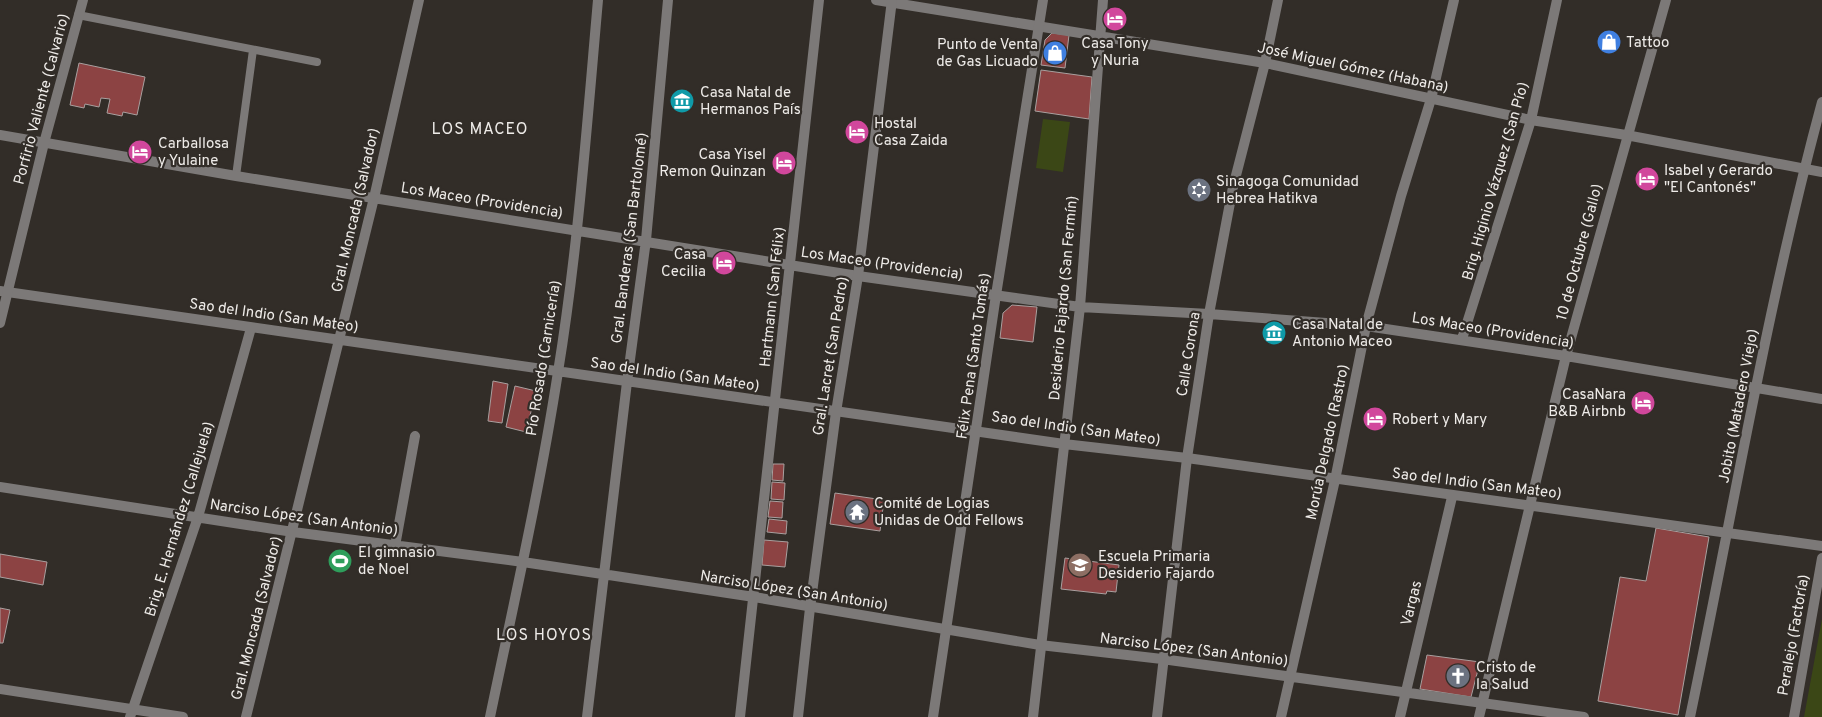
<svg xmlns="http://www.w3.org/2000/svg" width="1822" height="717" viewBox="0 0 1822 717" font-family="Overpass,sans-serif">
	<rect width="100%" height="100%" fill="#322d28"/>
	<!-- green -->
	<path fill="#3b4716" d="M 1043,119 L 1070,122 L 1063,172 L 1036,168 Z
		M 1822,619 L 1822,717 L 1804,717 Z"/>
	<!-- building -->
	<path fill="#8c4343" stroke="#a9a09f" d="M 1052,33 L 1069,35 L 1065,68 L 1041,65 L 1045,40 Z
		M 79,63 L 145,77 L 137,115 L 123,112 L 122,116 L 107,113 L 110,99 L 101,98 L 99,107 L 85,104 L 84,108 L 70,105 Z
		M 1041,70 L 1092,77 L 1089,119 L 1035,111 Z
		M 1012,305 L 1037,307 L 1033,342 L 1000,338 L 1003,313 Z
		M 493,381 L 508,384 L 502,423 L 488,421 Z
		M 515,386 L 536,391 L 526,432 L 506,427 Z
		M 773,464 L 784,464 L 783,481 L 772,480 Z
		M 772,482 L 785,483 L 784,500 L 771,499 Z
		M 835,493 L 884,500 L 880,531 L 830,524 Z
		M 770,501 L 783,502 L 782,518 L 768,517 Z
		M 769,519 L 787,521 L 786,534 L 767,532 Z
		M 1656,528 L 1709,537 L 1678,715 L 1598,701 L 1620,577 L 1646,581 Z
		M 764,540 L 788,542 L 785,567 L 762,565 Z
		M 0,554 L 47,562 L 43,585 L 0,577 Z
		M 1065,558 L 1119,565 L 1116,592 L 1107,591 L 1106,594 L 1061,589 Z
		M 0,608 L 10,610 L 3,643 L 0,643 Z
		M 1427,655 L 1480,662 L 1471,697 L 1420,689 Z"/>
	<g fill="none" stroke-linecap="round" stroke-linejoin="round">
		<!-- service -->
		<path stroke="#7c7978" stroke-width="8" d="M 78,15 L 317,62
			M 236,176 L 253,50"/>
		<!-- minor -->
		<path stroke="#7c7978" stroke-width="10" d="M 876,0 L 1265,63 L 1531,120 L 1626,135 L 1822,172
			M 0,135 L 236,176 L 858,276 L 1080,307 L 1209,314 L 1366,326 L 1566,356 L 1822,399
			M 0,291 L 1064,444 L 1187,458 L 1822,546
			M 1462,339 L 1531,120 L 1557,0
			M 0,487 L 293,532 L 523,562 L 754,597 L 1040,645 L 1162,659 L 1584,717
			M 395,546 L 415,436
			M 0,689 L 183,717
			M 130,717 L 198,517 L 251,328
			M 246,717 L 374,198 L 419,0
			M 490,717 C 514,602 540,488 558,372 C 578,249 587,124 598,0
			M 587,717 L 627,382 L 646,240 L 668,0
			M 740,717 L 819,0
			M 1033,717 L 1080,307 L 1103,0
			M 1157,717 L 1187,458 L 1209,314 L 1233,187 L 1265,63 L 1278,0
			M 1281,717 L 1335,480 L 1366,326 L 1401,196 L 1431,99 L 1454,0
			M 1400,717 L 1452,497
			M 1479,717 L 1566,356 L 1666,0
			M 1690,717 C 1733,512 1767,305 1822,102
			M 1794,717 L 1822,558"/>
		<!-- tertiary -->
		<path stroke="#7c7978" stroke-width="10" d="M 0,323 L 44,143 L 83,0
			M 798,717 L 810,608 L 836,412 L 858,276 L 892,0
			M 933,717 L 996,295 L 1043,0"/>
	</g>
	<!-- icons -->
	<defs>
		<symbol id="hotel-disc" viewBox="-11 -11 22 22"><circle r="9.5" fill="#d1479c" stroke="#322d28"/><path d="M-6-4.5h1.5V1H6V5H4.5V3h-9V5H-6ZM-4 0a1.8 1.8 0 1 1 3.6 0ZM.5 0V-2.5h3Q6-2.5 6 0Z" fill="#fff"/></symbol>
		<symbol id="shop-disc" viewBox="-11 -11 22 22"><circle r="9.5" fill="#3f7fe0" stroke="#322d28"/><path d="M-5-2.5h2.3a2.7 3.5 0 0 1 5.4 0H5L5.5 6h-11ZM-1.5-2.5h3a1.5 2.3 0 0 0-3 0Z" fill="#fff"/></symbol>
		<symbol id="museum-disc" viewBox="-11 -11 22 22"><circle r="9.5" fill="#0f9aa8" stroke="#322d28"/><path d="M0-6L6-3V-2H-6V-3ZM-5-1h2V3h-2ZM-1-1h2V3h-2ZM3-1h2V3H3ZM-6 4H6V6H-6Z" fill="#fff"/></symbol>
		<symbol id="synagogue-disc" viewBox="-11 -11 22 22"><circle r="9.5" fill="#6b7280" stroke="#322d28"/><path d="M0-6.5L5.6 3.2H-5.6ZM0 6.5L5.6-3.2H-5.6Z" fill="#fff"/></symbol>
		<symbol id="temple-disc" viewBox="-11 -11 22 22"><circle r="9.5" fill="#6b7280" stroke="#322d28"/><path d="M0-6L5-2H3V0L6.5 2.5H4V6H1.5V3h-3V6H-4V2.5H-6.5L-3 0V-2H-5Z" fill="#fff"/></symbol>
		<symbol id="stadium-disc" viewBox="-11 -11 22 22"><circle r="9.5" fill="#2e9e5b" stroke="#322d28"/><path d="M0-5a6.5 5 0 1 0 0 10a6.5 5 0 1 0 0-10ZM-3.5-1.8h7v3.6h-7Z" fill="#fff"/></symbol>
		<symbol id="school-disc" viewBox="-11 -11 22 22"><circle r="9.5" fill="#8d6e63" stroke="#322d28"/><path d="M0-5L7-2L0 1L-7-2ZM-4 1L0 2.5L4 1V4Q0 6-4 4Z" fill="#fff"/></symbol>
		<symbol id="church-disc" viewBox="-11 -11 22 22"><circle r="9.5" fill="#6b7280" stroke="#322d28"/><path d="M-1.2-6h2.4v3.5h3.3v2.4h-3.3V6h-2.4V-.1h-3.3v-2.4h3.3Z" fill="#fff"/></symbol>
	</defs>
	<g fill-rule="evenodd">
		<use href="#hotel-disc" x="1101" y="5" width="28" height="28"/>
		<use href="#shop-disc" x="1595" y="28" width="28" height="28"/>
		<use href="#shop-disc" x="1041" y="39" width="28" height="28"/>
		<use href="#museum-disc" x="668" y="87" width="28" height="28"/>
		<use href="#hotel-disc" x="843" y="118" width="28" height="28"/>
		<use href="#hotel-disc" x="126" y="138" width="28" height="28"/>
		<use href="#hotel-disc" x="770" y="149" width="28" height="28"/>
		<use href="#hotel-disc" x="1633" y="165" width="28" height="28"/>
		<use href="#synagogue-disc" x="1185" y="176" width="28" height="28"/>
		<use href="#hotel-disc" x="710" y="249" width="28" height="28"/>
		<use href="#museum-disc" x="1260" y="319" width="28" height="28"/>
		<use href="#hotel-disc" x="1629" y="389" width="28" height="28"/>
		<use href="#hotel-disc" x="1361" y="405" width="28" height="28"/>
		<use href="#temple-disc" x="843" y="498" width="28" height="28"/>
		<use href="#stadium-disc" x="326" y="547" width="28" height="28"/>
		<use href="#school-disc" x="1066" y="551" width="28" height="28"/>
		<use href="#church-disc" x="1444" y="662" width="28" height="28"/>
	</g>
	<g text-anchor="middle" stroke-width="4.5" stroke-linejoin="round" paint-order="stroke">
		<!-- poi labels -->
		<g font-size="15" fill="#eeebe8" stroke="#322d28" text-anchor="start">
			<text x="1626" y="47">Tattoo</text>
			<text x="1115" y="48" text-anchor="middle">Casa Tony<tspan x="1115" dy="17">y Nuria</tspan></text>
			<text x="1038" y="49" text-anchor="end">Punto de Venta<tspan x="1038" dy="17">de Gas Licuado</tspan></text>
			<text x="700" y="97">Casa Natal de<tspan x="700" dy="17">Hermanos País</tspan></text>
			<text x="874" y="128">Hostal<tspan x="874" dy="17">Casa Zaida</tspan></text>
			<text x="158" y="148">Carballosa<tspan x="158" dy="17">y Yulaine</tspan></text>
			<text x="766" y="159" text-anchor="end">Casa Yisel<tspan x="766" dy="17">Remon Quinzan</tspan></text>
			<text x="1664" y="175">Isabel y Gerardo<tspan x="1664" dy="17">"El Cantonés"</tspan></text>
			<text x="1216" y="186">Sinagoga Comunidad<tspan x="1216" dy="17">Hebrea Hatikva</tspan></text>
			<text x="706" y="259" text-anchor="end">Casa<tspan x="706" dy="17">Cecilia</tspan></text>
			<text x="1292" y="329">Casa Natal de<tspan x="1292" dy="17">Antonio Maceo</tspan></text>
			<text x="1626" y="399" text-anchor="end">CasaNara<tspan x="1626" dy="17">B&amp;B Airbnb</tspan></text>
			<text x="1392" y="424">Robert y Mary</text>
			<text x="874" y="508">Comité de Logias<tspan x="874" dy="17">Unidas de Odd Fellows</tspan></text>
			<text x="358" y="557">El gimnasio<tspan x="358" dy="17">de Noel</tspan></text>
			<text x="1098" y="561">Escuela Primaria<tspan x="1098" dy="17">Desiderio Fajardo</tspan></text>
			<text x="1476" y="672">Cristo de<tspan x="1476" dy="17">la Salud</tspan></text>
		</g>
		<!-- street labels -->
		<g font-size="15" fill="#eeebe8" stroke="#322d28">
			<text transform="translate(1353 67) rotate(12)" y="5">José Miguel Gómez (Habana)</text>
			<text transform="translate(41 99) rotate(-75)" y="5">Porfirio Valiente (Calvario)</text>
			<text transform="translate(1495 181) rotate(-74)" y="5">Brig. Higinio Vázquez (San Pío)</text>
			<text transform="translate(482 200) rotate(9)" y="5">Los Maceo (Providencia)</text>
			<text transform="translate(355 210) rotate(-77)" y="5">Gral. Moncada (Salvador)</text>
			<text transform="translate(629 238) rotate(-83)" y="5">Gral. Banderas (San Bartolomé)</text>
			<text transform="translate(1579 252) rotate(-75)" y="5">10 de Octubre (Gallo)</text>
			<text transform="translate(882 263) rotate(8)" y="5">Los Maceo (Providencia)</text>
			<text transform="translate(772 297) rotate(-84)" y="5">Hartmann (San Félix)</text>
			<text transform="translate(1063 298) rotate(-85)" y="5">Desiderio Fajardo (San Fermín)</text>
			<text transform="translate(274 315) rotate(8)" y="5">Sao del Indio (San Mateo)</text>
			<text transform="translate(1493 330) rotate(9)" y="5">Los Maceo (Providencia)</text>
			<text transform="translate(1188 354) rotate(-81)" y="5">Calle Corona</text>
			<text transform="translate(830 356) rotate(-81)" y="5">Gral. Lacret (San Pedro)</text>
			<text transform="translate(973 356) rotate(-82)" y="5">Félix Pena (Santo Tomás)</text>
			<text transform="translate(543 358) rotate(-81)" y="5">Pío Rosado (Carnicería)</text>
			<text transform="translate(675 374) rotate(8)" y="5">Sao del Indio (San Mateo)</text>
			<text transform="translate(1738 406) rotate(-79)" y="5">Jobito (Matadero Viejo)</text>
			<text transform="translate(1076 428) rotate(8)" y="5">Sao del Indio (San Mateo)</text>
			<text transform="translate(1327 442) rotate(-78)" y="5">Morúa Delgado (Rastro)</text>
			<text transform="translate(1477 483) rotate(7)" y="5">Sao del Indio (San Mateo)</text>
			<text transform="translate(304 517) rotate(8)" y="5">Narciso López (San Antonio)</text>
			<text transform="translate(179 519) rotate(-73)" y="5">Brig. E. Hernández (Callejuela)</text>
			<text transform="translate(794 590) rotate(9)" y="5">Narciso López (San Antonio)</text>
			<text transform="translate(1411 603) rotate(-76)" y="5">Vargas</text>
			<text transform="translate(256 618) rotate(-76)" y="5">Gral. Moncada (Salvador)</text>
			<text transform="translate(1793 635) rotate(-80)" y="5">Peralejo (Factoría)</text>
			<text transform="translate(1194 649) rotate(7)" y="5">Narciso López (San Antonio)</text>
		</g>
		<!-- neighbourhood labels -->
		<g font-size="16" letter-spacing="1" fill="#eeebe8" stroke="#322d28">
			<text x="480" y="134">LOS MACEO</text>
			<text x="544" y="640">LOS HOYOS</text>
		</g>
	</g>
</svg>
